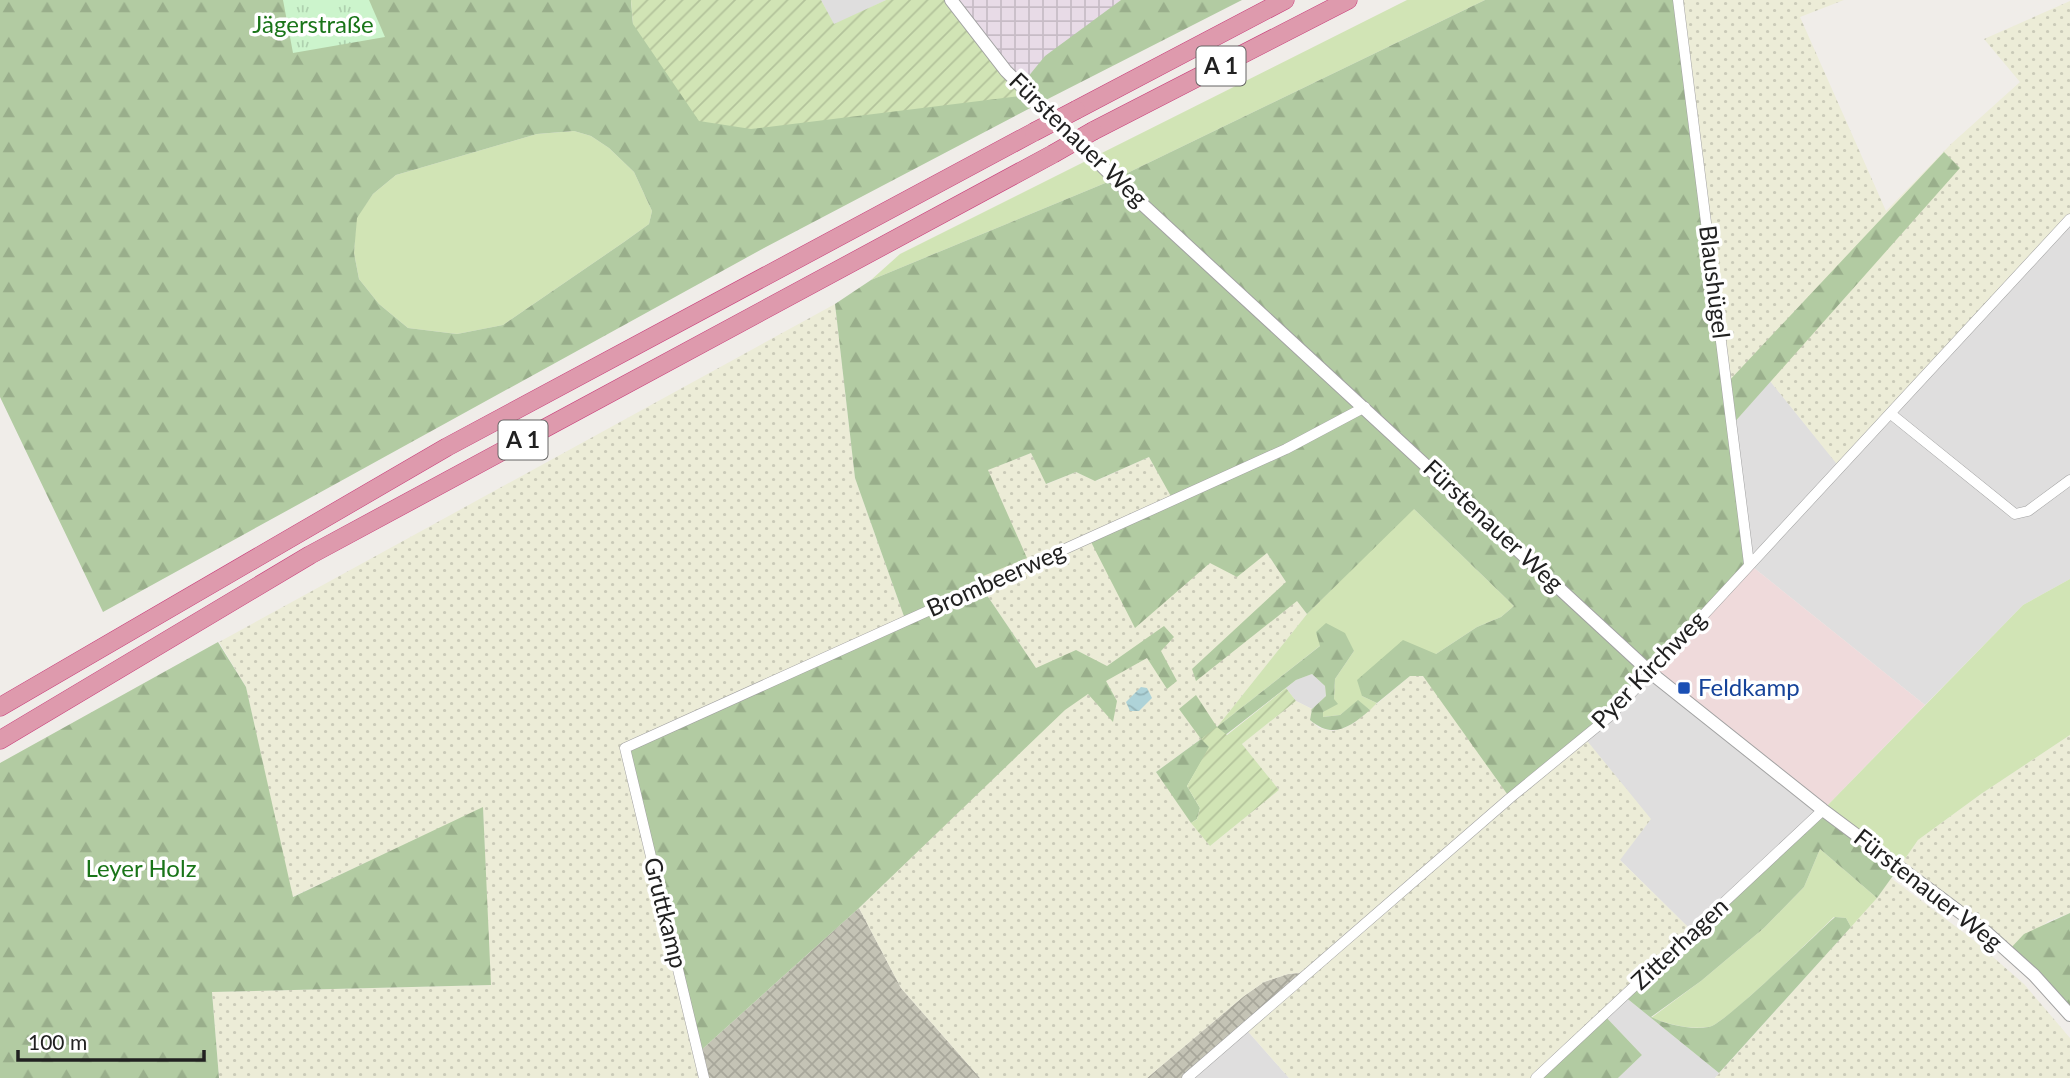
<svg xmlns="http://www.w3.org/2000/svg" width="2070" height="1078" viewBox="0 0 2070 1078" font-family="Lato,sans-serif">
	<defs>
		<pattern id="industrial-grid" width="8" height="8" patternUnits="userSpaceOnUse" patternTransform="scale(1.75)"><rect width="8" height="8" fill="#e8dbe7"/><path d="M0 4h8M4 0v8" fill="none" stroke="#c7bcc6"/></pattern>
		<pattern id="construction-cross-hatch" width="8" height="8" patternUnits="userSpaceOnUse" patternTransform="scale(1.75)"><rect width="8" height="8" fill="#c4c3b5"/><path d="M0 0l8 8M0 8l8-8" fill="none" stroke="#a8a79b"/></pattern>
		<pattern id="farmland-dots" width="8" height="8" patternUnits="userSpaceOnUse" patternTransform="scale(1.75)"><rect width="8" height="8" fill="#ececd7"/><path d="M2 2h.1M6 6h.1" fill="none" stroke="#cacab8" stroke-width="1.8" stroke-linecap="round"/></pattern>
		<pattern id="forest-firs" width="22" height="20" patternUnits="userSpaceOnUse" patternTransform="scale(1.75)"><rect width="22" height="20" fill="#b2cba2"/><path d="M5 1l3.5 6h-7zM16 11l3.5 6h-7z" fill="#99ae8b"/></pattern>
		<pattern id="park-tufts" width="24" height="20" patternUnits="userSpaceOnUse" patternTransform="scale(1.75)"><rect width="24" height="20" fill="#ccf4cc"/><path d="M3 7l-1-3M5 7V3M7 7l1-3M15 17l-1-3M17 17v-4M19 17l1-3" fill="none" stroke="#afd1af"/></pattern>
		<pattern id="garden-furrows" width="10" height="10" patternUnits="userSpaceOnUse" patternTransform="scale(1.75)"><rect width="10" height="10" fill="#d1e4b5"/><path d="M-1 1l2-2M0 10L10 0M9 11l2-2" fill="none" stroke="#b3c39b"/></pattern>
		<pattern id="water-waves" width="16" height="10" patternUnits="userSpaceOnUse" patternTransform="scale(1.75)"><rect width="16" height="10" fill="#aed3d8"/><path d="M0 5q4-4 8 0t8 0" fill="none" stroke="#95b5b9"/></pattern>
	</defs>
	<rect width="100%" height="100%" fill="#f0ede9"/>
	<!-- residential -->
	<path fill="#dfdede" d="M 821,0 L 886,0 L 834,25 Z
		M 2070,219 L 2070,579 L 2023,605 L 1925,705 L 1749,564 L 1732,425 L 1770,381 L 1840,467 Z
		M 1651,673 L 1823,810 L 1693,932 L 1620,860 L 1584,737 Z
		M 1312,674 L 1325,686 L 1326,696 L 1312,709 L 1296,701 L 1286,688 L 1296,680 Z
		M 1624,996 L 1719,1073 L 1715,1078 L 1618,1078 L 1642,1055 L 1604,1015 Z
		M 1244,1027 L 1289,1078 L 1187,1078 Z"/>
	<!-- commercial -->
	<path fill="#efdadb" d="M 1749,564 L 1925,705 L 1823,810 L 1651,673 Z"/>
	<!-- industrial -->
	<path fill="url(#industrial-grid)" d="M 951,0 L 1121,0 L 1029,95 Z"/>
	<!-- construction -->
	<path fill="url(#construction-cross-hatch)" d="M 859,908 L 901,988 L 980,1078 L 704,1078 L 698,1053 Z
		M 1309,972 L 1187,1078 L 1147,1078 L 1244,996 L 1264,982 L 1288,974 Z"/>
	<!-- farmland -->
	<path fill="url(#farmland-dots)" d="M 1678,0 L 1844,0 L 1800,17 L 1886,211 L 1951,144 L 2020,82 L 1984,39 L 2070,1 L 2070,218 L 1840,468 L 1770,381 L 1732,425 Z
		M 835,304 L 855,478 L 906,622 L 625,748 L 704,1078 L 219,1078 L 212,992 L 490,985 L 483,808 L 292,897 L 246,687 L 219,642 Z
		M 1031,453 L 1047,484 L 1076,472 L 1096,481 L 1149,457 L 1210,563 L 1267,553 L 1307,614 L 1217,727 L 1156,772 L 1210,846 L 1279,790 L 1242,744 L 1296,701 L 1312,709 L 1310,720 L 1319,728 L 1333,731 L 1344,728 L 1354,723 L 1410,676 L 1416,675 L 1423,676 L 1431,685 L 1510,797 L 1584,737 L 1651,819 L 1620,860 L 1693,932 L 1536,1078 L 1289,1078 L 1244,1027 L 1307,972 L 1288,974 L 1264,982 L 1244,996 L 1147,1078 L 980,1078 L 901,988 L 859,908 L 1064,710 L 976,579 L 987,470 Z
		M 2070,735 L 2070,913 L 2049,921 L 2008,951 L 1900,866 L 1918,840 L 1981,794 Z
		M 1891,878 L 1971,938 L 2024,984 L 2070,1038 L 2070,1078 L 1715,1078 L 1877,898 Z"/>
	<!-- grass -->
	<path fill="#d1e4b5" d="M 1407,0 L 1485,0 L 1115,179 L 871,280 L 900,254 Z
		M 574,131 L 591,136 L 609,148 L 634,172 L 652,211 L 649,224 L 624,242 L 503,325 L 457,334 L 408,328 L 379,304 L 359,279 L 354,253 L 356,218 L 373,194 L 396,175 L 537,134 Z
		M 1413,508 L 1514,606 L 1501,617 L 1477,627 L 1436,654 L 1362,696 L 1377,703 L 1370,710 L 1358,701 L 1340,715 L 1323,717 L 1323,712 L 1334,699 L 1335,679 L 1354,651 L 1321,645 L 1217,727 L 1307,614 Z
		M 2070,579 L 2070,735 L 1981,794 L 1918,840 L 1900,866 L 1823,810 L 2023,605 Z
		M 1820,849 L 1877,898 L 1851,927 L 1846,918 L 1834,917 C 1816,934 1725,1024 1709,1027 C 1689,1030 1669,1024 1651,1018 L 1701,981 L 1764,928 L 1804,887 Z"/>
	<!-- forest -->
	<path fill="url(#forest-firs)" fill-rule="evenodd" d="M 0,0 L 631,0 L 633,24 L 1029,95 L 1027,78 L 1045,56 L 1121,0 L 1242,0 L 1038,104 L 764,248 L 103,612 L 0,397 ZM 574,131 L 591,136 L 609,148 L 634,172 L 652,211 L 649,224 L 624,242 L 503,325 L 457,334 L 408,328 L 379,304 L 359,279 L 354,253 L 357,218 L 373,194 L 396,175 L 537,134 Z
		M 1485,0 L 1678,0 L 1727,383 L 1944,152 L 1960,168 L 1732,425 L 1749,564 L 1644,681 L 1510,798 L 1423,676 L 1410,676 L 1377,703 L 1362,696 L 1357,680 L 1403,640 L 1436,654 L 1477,627 L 1501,617 L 1514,606 L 1414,509 L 1307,614 L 1297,601 L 1196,681 L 1192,669 L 1286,582 L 1267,553 L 1237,577 L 1210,563 L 1135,628 L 1089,538 L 1173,500 L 1149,457 L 1095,481 L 1076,472 L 1046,484 L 1031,453 L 988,470 L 1027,558 L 976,579 L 1036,668 L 1076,650 L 1107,666 L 1164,626 L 1174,637 L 1161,651 L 1177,681 L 1167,689 L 1147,658 L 1106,681 L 1117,701 L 1113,722 L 1088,694 L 1065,710 L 859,908 L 698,1053 L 628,750 L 906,622 L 855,478 L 835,304 L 871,280 L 1115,179 Z
		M 1326,623 L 1345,633 L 1354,651 L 1335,679 L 1334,699 L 1338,704 L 1323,712 L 1323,717 L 1340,715 L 1358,700 L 1370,710 C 1350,727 1333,740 1310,720 L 1312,709 L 1326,696 L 1325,686 L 1312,674 L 1296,680 L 1210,747 L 1187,786 L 1200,808 L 1197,819 L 1191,823 L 1156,772 L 1201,739 L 1179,709 L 1196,695 L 1217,727 L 1320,646 L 1316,632 Z
		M 218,642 L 246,687 L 293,897 L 483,807 L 491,985 L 212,992 L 219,1078 L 0,1078 L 0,763 Z
		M 1823,810 L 1900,866 L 1877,898 L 1820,849 L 1804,887 L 1764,928 L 1701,981 L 1651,1017 C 1668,1025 1690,1030 1709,1027 C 1725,1024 1816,934 1835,917 L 1846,918 L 1851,927 L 1719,1073 L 1624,996 L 1604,1015 L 1642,1055 L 1618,1078 L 1536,1078 Z
		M 2070,913 L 2070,1015 L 2008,951 L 2024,934 Z"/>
	<!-- park -->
	<path fill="url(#park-tufts)" d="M 283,0 L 369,0 L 385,37 L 293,53 Z"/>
	<!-- garden -->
	<path fill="url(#garden-furrows)" d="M 631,0 L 821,0 L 834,24 L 886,0 L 951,0 L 1029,95 L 751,129 L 699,121 L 633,24 Z
		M 1286,688 L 1296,701 L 1242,744 L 1279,790 L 1210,846 L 1191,823 L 1197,819 L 1200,808 L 1187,786 L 1209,747 L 1201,739 L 1217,727 L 1227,735 Z"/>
	<!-- water -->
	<path fill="url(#water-waves)" d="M 1141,687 L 1147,688 L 1152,698 L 1139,711 L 1130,711 L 1126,702 Z"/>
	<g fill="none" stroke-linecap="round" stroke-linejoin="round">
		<defs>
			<path id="minor" d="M 1678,0 L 1749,564
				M 1891,414 L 2015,514 L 2028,511 L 2070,480
				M 704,1078 L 625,748 L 1286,449 L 1365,407
				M 1187,1078 L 1510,798 L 1610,716 L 2070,219
				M 1536,1078 L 1823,810"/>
			<path id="tertiary" d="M 951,0 L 1006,71 L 1115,179 L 1651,673 L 1823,810 L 1985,931 L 2034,975 L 2070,1015"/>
			<path id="motorway" d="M 1076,110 L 1285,0
				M 1093,131 L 1348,0
				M 0,707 L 447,447 L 1034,132
				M 0,740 L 310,555 L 1053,154"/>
		</defs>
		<!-- minor casing -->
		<use href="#minor" stroke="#a2a2a2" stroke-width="11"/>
		<!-- tertiary casing -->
		<use href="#tertiary" stroke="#a2a2a2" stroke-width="14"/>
		<!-- motorway casing -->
		<use href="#motorway" stroke="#c83c79" stroke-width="19"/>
		<!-- minor -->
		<use href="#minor" stroke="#fff" stroke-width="10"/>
		<!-- tertiary -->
		<use href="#tertiary" stroke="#fff" stroke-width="12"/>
		<!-- motorway -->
		<use href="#motorway" stroke="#de9aad" stroke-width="18"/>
		<defs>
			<path id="motorway-bridge" d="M 1034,132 L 1076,110
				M 1053,154 L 1093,131"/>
		</defs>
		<!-- motorway-bridge casing -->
		<use href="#motorway-bridge" stroke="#c83c79" stroke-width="19" stroke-linecap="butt"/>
		<!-- motorway-bridge -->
		<use href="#motorway-bridge" stroke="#de9aad" stroke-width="18"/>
	</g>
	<!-- markers -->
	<rect fill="#1a4fb4" stroke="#fff" stroke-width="2.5" x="1677" y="681" width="14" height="14" rx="3.5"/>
	<g text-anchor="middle" stroke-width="7" stroke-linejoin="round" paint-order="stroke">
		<!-- shield labels -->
		<g fill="#fff" stroke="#646464" stroke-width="2">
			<rect x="1196.5" y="46.5" width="49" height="39" rx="5"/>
			<rect x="498.5" y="420.5" width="49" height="39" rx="5"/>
		</g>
		<g font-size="23" font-weight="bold" fill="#212121">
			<text x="1221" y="74">A 1</text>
			<text x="523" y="448">A 1</text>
		</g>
		<!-- park labels -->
		<g font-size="24" fill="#1a7519" stroke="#fff">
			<text x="313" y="33">Jägerstraße</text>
			<text x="141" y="877">Leyer Holz</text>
		</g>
		<!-- street labels -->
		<g font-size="24" fill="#212121" stroke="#fff">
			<text transform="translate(1078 140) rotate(44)" y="8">Fürstenauer Weg</text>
			<text transform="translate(1714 282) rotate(83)" y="8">Blaushügel</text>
			<text transform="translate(1493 526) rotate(43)" y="8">Fürstenauer Weg</text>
			<text transform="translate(996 580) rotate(-24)" y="8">Brombeerweg</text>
			<text transform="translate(1649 670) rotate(-46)" y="8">Pyer Kirchweg</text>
			<text transform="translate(1928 890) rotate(38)" y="8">Fürstenauer Weg</text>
			<text transform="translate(665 913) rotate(76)" y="8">Gruttkamp</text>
			<text transform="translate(1680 944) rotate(-43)" y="8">Zitterhagen</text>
		</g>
		<!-- transit labels -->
		<g font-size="24" fill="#164399" stroke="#fff" text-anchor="start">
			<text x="1698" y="696">Feldkamp</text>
		</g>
	</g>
	<!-- scale -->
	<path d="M18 1050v10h186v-10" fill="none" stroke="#212121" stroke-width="3.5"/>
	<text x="28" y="1050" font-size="21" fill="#212121" stroke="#ffffff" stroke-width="5" paint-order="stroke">100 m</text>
</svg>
